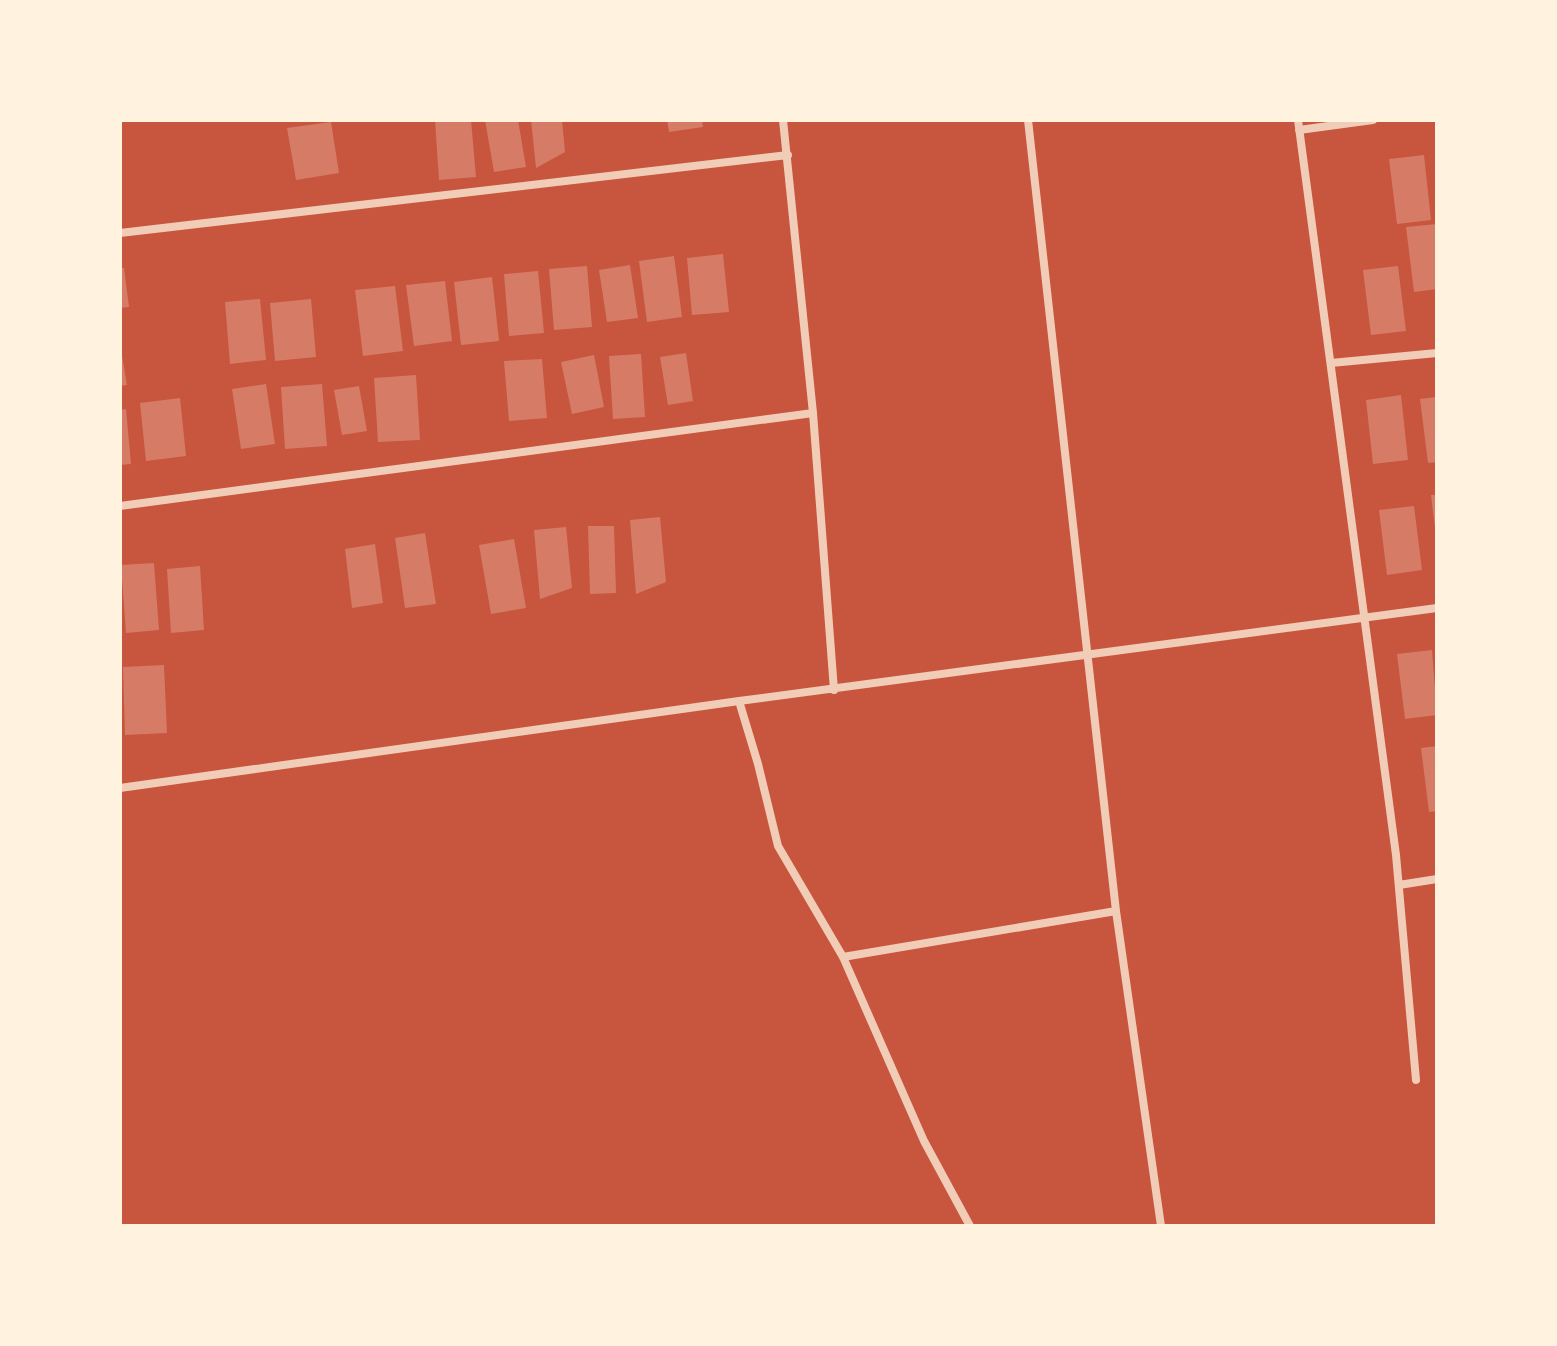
<svg xmlns="http://www.w3.org/2000/svg" width="1557" height="1346" viewBox="0 0 1557 1346" font-family="Raleway,sans-serif">
	<rect width="100%" height="100%" fill="#c8553d"/>
	<!-- building -->
	<path fill="#d67c66" d="M 435,120 L 471,120 L 476,177 L 439,180 Z
		M 485,120 L 518,120 L 526,167 L 494,172 Z
		M 531,120 L 562,120 L 565,152 L 536,168 Z
		M 667,120 L 702,120 L 703,127 L 669,132 Z
		M 331,122 L 339,173 L 296,180 L 287,128 Z
		M 1424,155 L 1431,220 L 1397,224 L 1389,159 Z
		M 1437,224 L 1437,289 L 1414,292 L 1406,227 Z
		M 723,254 L 729,312 L 692,315 L 687,258 Z
		M 674,256 L 682,317 L 647,322 L 639,261 Z
		M 630,265 L 638,318 L 607,322 L 599,270 Z
		M 587,266 L 592,327 L 554,330 L 549,269 Z
		M 1398,266 L 1406,331 L 1371,335 L 1363,270 Z
		M 120,268 L 124,268 L 129,307 L 120,308 Z
		M 538,271 L 544,333 L 509,336 L 504,274 Z
		M 492,277 L 499,341 L 461,345 L 454,282 Z
		M 445,281 L 452,341 L 414,346 L 406,285 Z
		M 395,286 L 403,351 L 363,356 L 355,290 Z
		M 260,299 L 266,360 L 230,364 L 225,302 Z
		M 311,299 L 316,357 L 275,361 L 270,303 Z
		M 120,344 L 127,385 L 120,386 Z
		M 686,353 L 693,401 L 668,405 L 660,357 Z
		M 641,354 L 645,417 L 613,419 L 609,356 Z
		M 594,355 L 604,407 L 572,414 L 561,362 Z
		M 542,359 L 547,418 L 509,421 L 504,361 Z
		M 416,375 L 420,440 L 378,442 L 374,378 Z
		M 266,384 L 275,444 L 241,449 L 232,389 Z
		M 322,384 L 327,446 L 285,449 L 281,387 Z
		M 359,386 L 367,431 L 342,435 L 334,390 Z
		M 1401,395 L 1408,460 L 1373,464 L 1366,400 Z
		M 1437,397 L 1437,462 L 1428,463 L 1420,399 Z
		M 180,398 L 186,456 L 146,461 L 140,403 Z
		M 126,409 L 131,464 L 120,465 L 120,410 Z
		M 1431,495 L 1437,495 L 1437,528 L 1435,528 Z
		M 1414,506 L 1422,570 L 1387,575 L 1379,510 Z
		M 660,517 L 666,582 L 636,594 L 630,520 Z
		M 588,526 L 614,526 L 616,593 L 590,594 Z
		M 566,527 L 572,588 L 540,599 L 534,530 Z
		M 425,533 L 436,604 L 405,608 L 395,538 Z
		M 514,539 L 526,608 L 491,614 L 479,545 Z
		M 375,544 L 383,603 L 352,608 L 345,549 Z
		M 154,563 L 159,630 L 126,633 L 121,565 Z
		M 200,566 L 204,630 L 171,633 L 167,569 Z
		M 1432,650 L 1437,715 L 1405,719 L 1397,654 Z
		M 164,665 L 167,733 L 125,735 L 123,667 Z
		M 1437,746 L 1437,811 L 1429,812 L 1421,748 Z"/>
	<g fill="none" stroke-linecap="round" stroke-linejoin="round">
		<!-- minor -->
		<path stroke="#f1ccb7" stroke-width="8" d="M 783,120 L 813,413 L 834,690
			M 1028,120 L 1116,911 L 1161,1226
			M 1298,120 L 1396,855 L 1416,1080
			M 1299,130 L 1373,120
			M 120,233 L 788,155
			M 1331,363 L 1437,353
			M 120,506 L 813,413
			M 739,701 L 758,764 L 778,846 L 843,957 L 924,1141 L 970,1226
			M 120,788 L 739,701 L 1437,608
			M 1399,885 L 1437,879
			M 843,957 L 1116,911"/>
	</g>
	<!-- border -->
	<rect width="1557" height="1346" fill="none" stroke="#fff3e0" stroke-width="244"/>
</svg>
